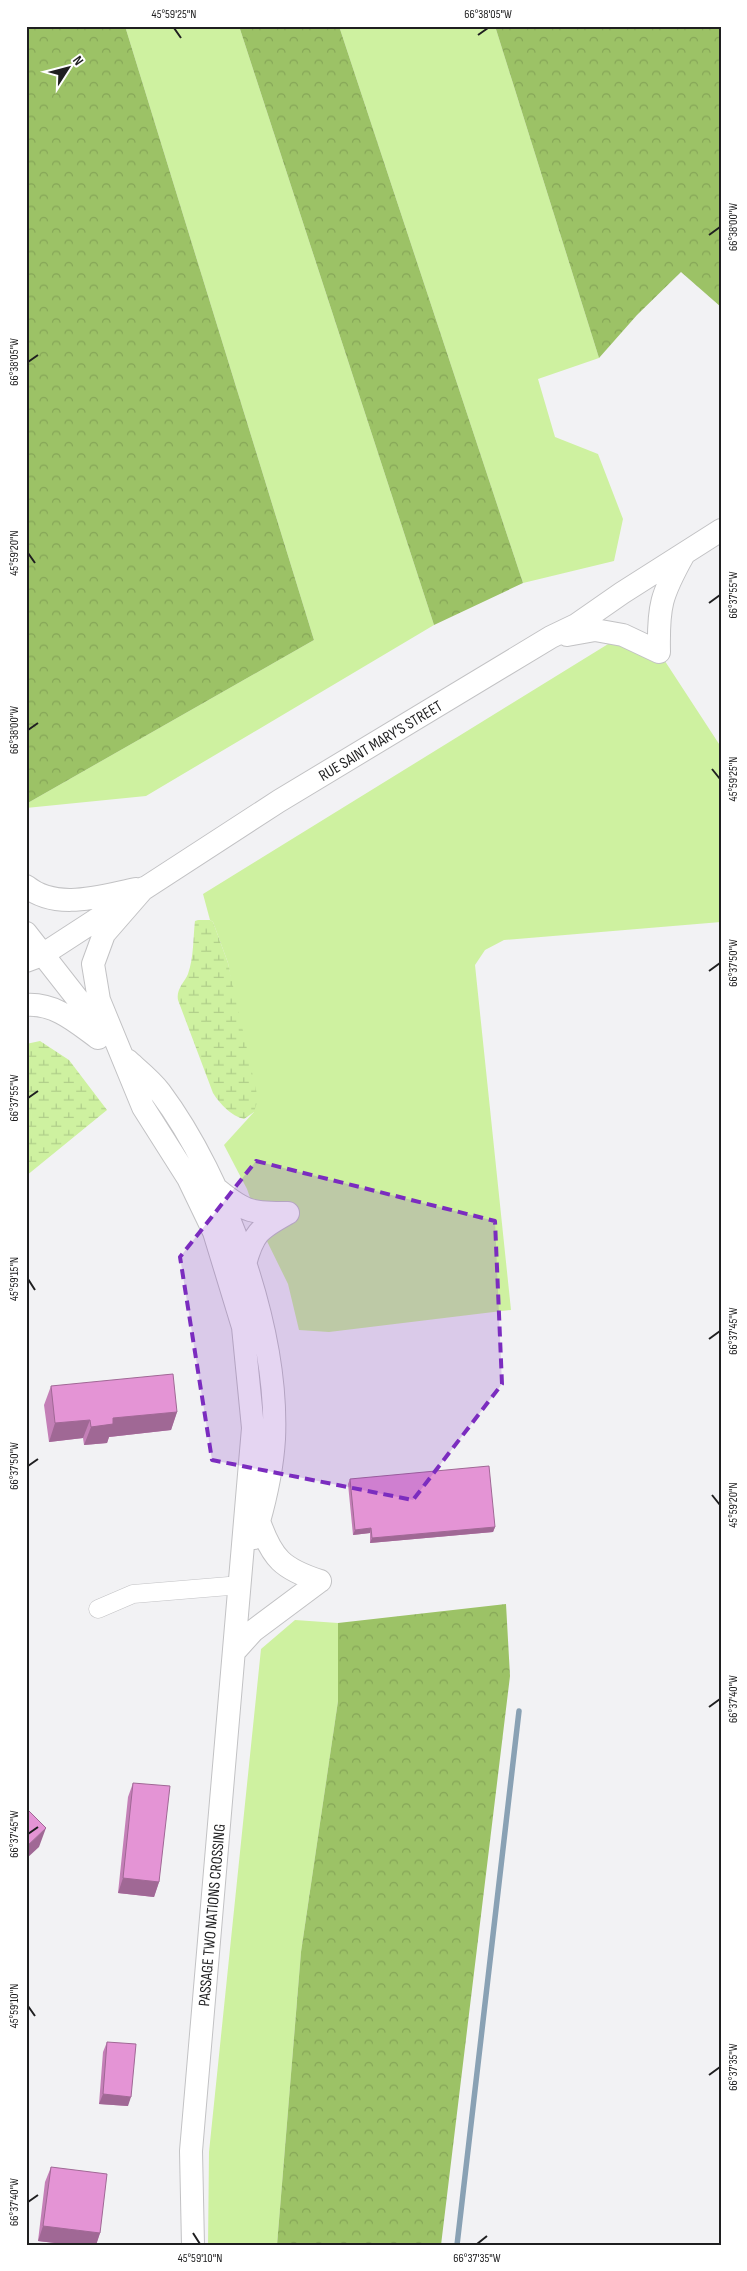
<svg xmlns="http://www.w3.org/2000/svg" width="747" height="2271" viewBox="0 0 747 2271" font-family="'Sofia Sans Condensed',sans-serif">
	<defs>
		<pattern id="forest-crowns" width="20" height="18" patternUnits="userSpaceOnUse" patternTransform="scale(1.25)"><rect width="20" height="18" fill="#9cc266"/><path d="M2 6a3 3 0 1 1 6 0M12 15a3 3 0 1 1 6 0" fill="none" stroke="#86a658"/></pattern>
		<pattern id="wetland-marsh" width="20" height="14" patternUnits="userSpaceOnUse" patternTransform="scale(1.25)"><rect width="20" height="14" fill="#cef1a0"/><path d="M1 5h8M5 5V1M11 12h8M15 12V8" fill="none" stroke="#b0ce8a"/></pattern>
	</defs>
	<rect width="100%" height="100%" fill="#f2f2f4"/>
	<!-- green -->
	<path fill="#cef1a0" d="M 125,26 L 239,26 L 434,625 L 146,796 L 26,808 L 26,804 L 314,640 Z
		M 339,26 L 495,26 L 599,358 L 538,379 L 555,437 L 598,454 L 623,519 L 614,561 L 523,583 Z
		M 613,641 L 659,652 L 721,747 L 721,922 L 504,940 L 485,950 L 475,965 L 511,1310 L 329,1332 L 299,1330 L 288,1284 L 261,1229 L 247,1189 L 224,1145 L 254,1112 L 228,963 L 213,922 L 210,920 L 203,894 Z
		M 295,1620 L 338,1623 L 338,1701 L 301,1952 L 277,2245 L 208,2245 L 209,2152 L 261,1649 Z"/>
	<!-- forest -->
	<path fill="url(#forest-crowns)" d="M 26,26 L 125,26 L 314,640 L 26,804 Z
		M 239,26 L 339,26 L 523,583 L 434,625 Z
		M 495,26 L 721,26 L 721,307 L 681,272 L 637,315 L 599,358 Z
		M 506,1604 L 510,1676 L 441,2245 L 277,2245 L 301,1952 L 338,1701 L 338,1623 Z"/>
	<!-- wetland -->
	<path fill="url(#wetland-marsh)" d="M 198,920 L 210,920 L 213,922 L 228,963 L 258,1099 L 254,1112 L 244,1119 C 231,1116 220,1104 213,1093 L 178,1000 C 176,989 184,983 188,974 C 194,957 193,938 195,921 Z
		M 40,1041 L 69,1060 L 107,1110 L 26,1176 L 26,1044 Z"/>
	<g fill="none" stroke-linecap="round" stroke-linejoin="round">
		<!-- stream -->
		<path stroke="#89a1b4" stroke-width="5.5" d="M 457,2245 L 519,1711"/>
		<defs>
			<path id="minor" d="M 98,1609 L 133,1594 L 241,1585"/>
			<path id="major" d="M 567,635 L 595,630 L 623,635 L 659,652 C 658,606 661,595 684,554
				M 26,886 C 56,911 101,896 136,889
				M 144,888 L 104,934 L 93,964 L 99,1000 L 143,1107 L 188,1178 L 214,1232 L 243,1327 L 253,1428 L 191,2151 L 193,2245
				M 26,933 L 105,1034
				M 26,961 L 42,955 L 279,801 L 551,637 L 576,625 L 622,593 L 721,530
				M 26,1005 C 55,1003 76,1022 98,1038
				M 127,1060 C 138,1070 151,1080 160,1092 C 225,1179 279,1330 274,1439 C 272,1473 264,1506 254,1538
				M 218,1190 C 246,1213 253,1213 288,1213
				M 245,1264 C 254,1231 260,1229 288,1213
				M 259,1521 C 272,1559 283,1569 320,1581
				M 235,1651 L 253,1631 L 320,1581"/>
		</defs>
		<!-- minor casing -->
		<use href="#minor" stroke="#c2c2c4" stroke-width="19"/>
		<!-- major casing -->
		<use href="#major" stroke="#c2c2c4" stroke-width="24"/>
		<!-- minor -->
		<use href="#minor" stroke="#fff" stroke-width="18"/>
		<!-- major -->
		<use href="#major" stroke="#fff" stroke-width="22"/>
	</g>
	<!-- wall -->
	<path fill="#c47fb7" d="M 51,1386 L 177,1412 L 171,1430 L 109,1437 L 107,1443 L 84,1445 L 83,1438 L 49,1442 L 44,1405 Z
		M 350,1479 L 495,1527 L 493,1532 L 370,1543 L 370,1533 L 353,1535 L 348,1484 Z
		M 133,1783 L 159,1882 L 154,1897 L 118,1893 L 128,1797 Z
		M 107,2042 L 128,2106 L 99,2104 L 103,2052 Z
		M 51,2167 L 100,2233 L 96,2245 L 72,2245 L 38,2241 L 45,2182 Z"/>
	<!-- shaded-wall -->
	<path fill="#a06895" d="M 177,1412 L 171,1430 L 109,1437 L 107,1443 L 84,1445 L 91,1427 L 113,1418 Z
		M 90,1420 L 83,1438 L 49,1442 L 55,1423 Z
		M 495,1527 L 493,1532 L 370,1543 L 372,1538 Z
		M 371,1528 L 370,1533 L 353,1535 L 355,1530 Z
		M 46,1828 L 39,1847 L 26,1859 L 26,1847 Z
		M 123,1878 L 159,1882 L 154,1897 L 118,1893 Z
		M 103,2094 L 131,2097 L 128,2106 L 99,2104 Z
		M 43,2226 L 100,2233 L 96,2245 L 72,2245 L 38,2241 Z"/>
	<!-- building -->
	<path fill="#e494d5" stroke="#a06895" d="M 173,1374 L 177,1412 L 113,1418 L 113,1424 L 91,1427 L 90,1420 L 55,1423 L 51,1386 Z
		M 489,1466 L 495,1527 L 372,1538 L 371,1528 L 355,1530 L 350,1479 Z
		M 133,1783 L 170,1786 L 159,1882 L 123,1878 Z
		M 26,1808 L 46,1828 L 26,1847 Z
		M 107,2042 L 136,2044 L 131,2097 L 103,2094 Z
		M 51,2167 L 107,2174 L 100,2233 L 43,2226 Z"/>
	<!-- marked area -->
	<path fill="#7b2cbf" fill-opacity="0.2" stroke="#7b2cbf" stroke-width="4" stroke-dasharray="10 6" stroke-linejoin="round" d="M 256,1161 L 495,1221 L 502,1384 L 413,1500 L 212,1460 L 180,1257 Z"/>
	<!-- ticks -->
	<path fill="none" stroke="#1f1f20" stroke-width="2" d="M 174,28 L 181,38M 478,35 L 488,28M 709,235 L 720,227M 28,362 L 38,355M 28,553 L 35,563M 709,603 L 720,595M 28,730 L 38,723M 712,769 L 720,779M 709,971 L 720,963M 28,1098 L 38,1091M 28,1279 L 35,1290M 709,1339 L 720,1331M 28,1466 L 38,1459M 712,1495 L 720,1505M 709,1707 L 720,1699M 28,1834 L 38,1827M 28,2006 L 35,2016M 709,2075 L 720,2067M 28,2202 L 38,2195M 193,2233 L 200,2244M 477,2244 L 487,2236"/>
	<g text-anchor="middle" stroke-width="4" stroke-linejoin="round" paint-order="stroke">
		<!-- street labels -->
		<g font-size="16" fill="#1f1f20" stroke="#fff">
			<text transform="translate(380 740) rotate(-31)" y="6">RUE SAINT MARY'S STREET</text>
			<text transform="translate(211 1915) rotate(-85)" y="6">PASSAGE TWO NATIONS CROSSING</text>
		</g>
	</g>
	<!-- border -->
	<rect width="747" height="2271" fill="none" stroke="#ffffff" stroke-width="55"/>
	<!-- north arrow -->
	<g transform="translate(68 68) rotate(54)" stroke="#ffffff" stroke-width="4" paint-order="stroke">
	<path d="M0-4L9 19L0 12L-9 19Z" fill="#1f1f20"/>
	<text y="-8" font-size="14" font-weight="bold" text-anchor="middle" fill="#1f1f20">N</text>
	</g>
	<rect x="28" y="28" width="692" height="2216" fill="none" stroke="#1f1f20" stroke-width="2"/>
	<g font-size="12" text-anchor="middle" fill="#1f1f20">
		<text x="174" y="18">45°59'25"N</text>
		<text x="488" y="18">66°38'05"W</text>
		<text transform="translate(733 227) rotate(-90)" y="4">66°38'00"W</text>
		<text transform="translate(14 362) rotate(-90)" y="4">66°38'05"W</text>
		<text transform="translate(14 553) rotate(-90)" y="4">45°59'20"N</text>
		<text transform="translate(733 595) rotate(-90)" y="4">66°37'55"W</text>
		<text transform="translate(14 730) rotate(-90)" y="4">66°38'00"W</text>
		<text transform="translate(733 779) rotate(-90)" y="4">45°59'25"N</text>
		<text transform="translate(733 963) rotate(-90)" y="4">66°37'50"W</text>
		<text transform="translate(14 1098) rotate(-90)" y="4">66°37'55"W</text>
		<text transform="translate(14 1279) rotate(-90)" y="4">45°59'15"N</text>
		<text transform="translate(733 1331) rotate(-90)" y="4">66°37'45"W</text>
		<text transform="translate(14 1466) rotate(-90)" y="4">66°37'50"W</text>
		<text transform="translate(733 1505) rotate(-90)" y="4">45°59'20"N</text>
		<text transform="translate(733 1699) rotate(-90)" y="4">66°37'40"W</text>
		<text transform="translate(14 1834) rotate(-90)" y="4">66°37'45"W</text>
		<text transform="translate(14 2006) rotate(-90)" y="4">45°59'10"N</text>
		<text transform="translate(733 2067) rotate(-90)" y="4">66°37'35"W</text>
		<text transform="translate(14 2202) rotate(-90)" y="4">66°37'40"W</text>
		<text x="200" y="2262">45°59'10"N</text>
		<text x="477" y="2262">66°37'35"W</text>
	</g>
</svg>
